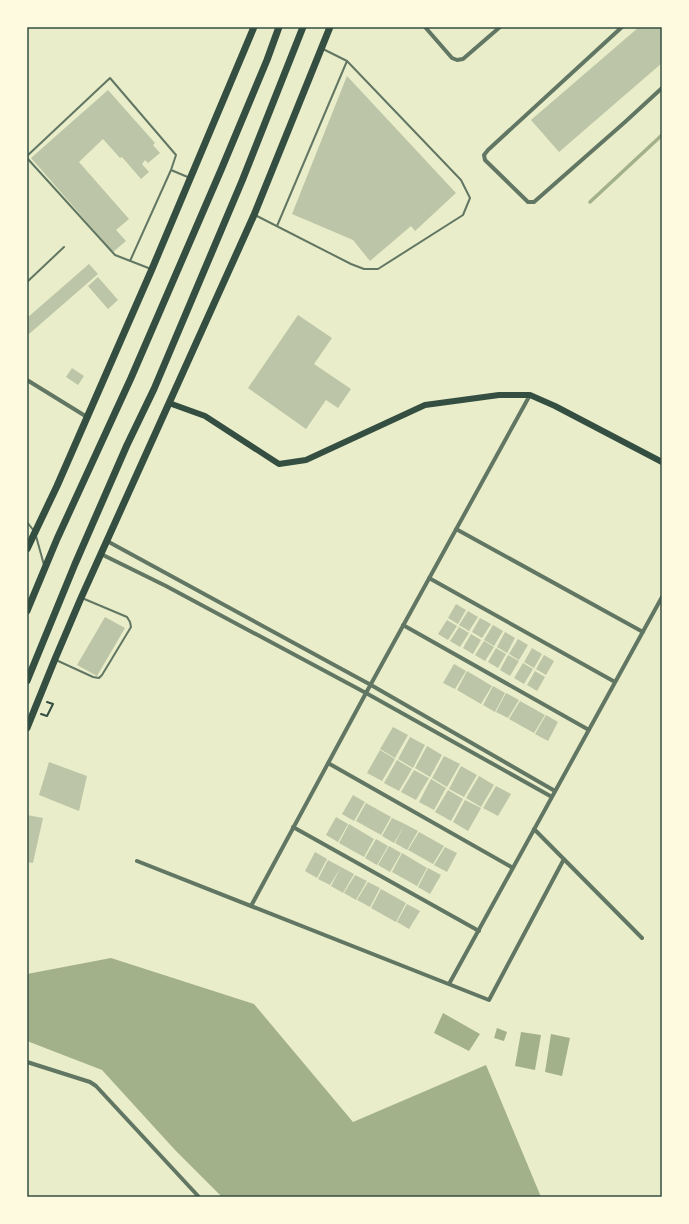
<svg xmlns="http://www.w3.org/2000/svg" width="689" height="1224" viewBox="0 0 689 1224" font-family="Rubik,sans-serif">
	<rect width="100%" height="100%" fill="#e9edc9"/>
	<!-- water -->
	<path fill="#a3b18a" d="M 111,958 L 254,1004 L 353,1122 L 486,1065 L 541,1197 L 222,1197 L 175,1150 L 102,1070 L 27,1041 L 27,974 Z
		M 443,1013 L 480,1034 L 469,1051 L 434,1033 Z
		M 497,1028 L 507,1032 L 504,1041 L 494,1038 Z
		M 521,1032 L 541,1035 L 535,1070 L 515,1066 Z
		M 551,1034 L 570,1038 L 562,1076 L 545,1072 Z"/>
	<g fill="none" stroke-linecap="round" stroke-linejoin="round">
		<!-- stream -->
		<path stroke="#a3b18a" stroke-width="3.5" d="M 590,202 L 662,135"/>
	</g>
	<!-- building -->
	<path fill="#bcc5a7" d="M 639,27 L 662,27 L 662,63 L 559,152 L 531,120 Z
		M 347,76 L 456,193 L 415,231 L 411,226 L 370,261 L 353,240 L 292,214 Z
		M 108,90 L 155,143 L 153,145 L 160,153 L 148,163 L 145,160 L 142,164 L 149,172 L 141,179 L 122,157 L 120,158 L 103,139 L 79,162 L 129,219 L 116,230 L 126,241 L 113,252 L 31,158 Z
		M 89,264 L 98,274 L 29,334 L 27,332 L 27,318 Z
		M 98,277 L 118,300 L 108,309 L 88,286 Z
		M 298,315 L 332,338 L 314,364 L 351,389 L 338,408 L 326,400 L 306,429 L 248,388 Z
		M 72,368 L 84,376 L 78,385 L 66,377 Z
		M 456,604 L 466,610 L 458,624 L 448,618 Z
		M 468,611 L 478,617 L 469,631 L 459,625 Z
		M 105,617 L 125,628 L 97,676 L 77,665 Z
		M 480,618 L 491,624 L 482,638 L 472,632 Z
		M 447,620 L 457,626 L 448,640 L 438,634 Z
		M 493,625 L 503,631 L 494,646 L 484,640 Z
		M 459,627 L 469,633 L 460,647 L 450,641 Z
		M 505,632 L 515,638 L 507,653 L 497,647 Z
		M 471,634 L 481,640 L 473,654 L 463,648 Z
		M 518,639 L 528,645 L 519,660 L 509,654 Z
		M 484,641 L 494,647 L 485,661 L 475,655 Z
		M 496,648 L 506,654 L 498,668 L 488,662 Z
		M 532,648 L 542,654 L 534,668 L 524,662 Z
		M 508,655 L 519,661 L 510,676 L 500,670 Z
		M 544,655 L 554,661 L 546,675 L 536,669 Z
		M 523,663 L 533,669 L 524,684 L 514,678 Z
		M 454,664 L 466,671 L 455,689 L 443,683 Z
		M 467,671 L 492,686 L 481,704 L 457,690 Z
		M 535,671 L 545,677 L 537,691 L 527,685 Z
		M 493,686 L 505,693 L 495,712 L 483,705 Z
		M 506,693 L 519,700 L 508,718 L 496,712 Z
		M 520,701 L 545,715 L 534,733 L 509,719 Z
		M 546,715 L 558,722 L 548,741 L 535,734 Z
		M 393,727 L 408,735 L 395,758 L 380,749 Z
		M 410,737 L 425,745 L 413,768 L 398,759 Z
		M 427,746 L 442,755 L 430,777 L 415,768 Z
		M 380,750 L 395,759 L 382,781 L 367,773 Z
		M 444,756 L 460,764 L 447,787 L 432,778 Z
		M 397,760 L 412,769 L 399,791 L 384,783 Z
		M 49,762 L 87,776 L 79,811 L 39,795 Z
		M 461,766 L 477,775 L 464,797 L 449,789 Z
		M 414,770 L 429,778 L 416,800 L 401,792 Z
		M 479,776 L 494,785 L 481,807 L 466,798 Z
		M 431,779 L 446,788 L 434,810 L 419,802 Z
		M 496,786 L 511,794 L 498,816 L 483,808 Z
		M 448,790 L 463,799 L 451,821 L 435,812 Z
		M 353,795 L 365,802 L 354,821 L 342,814 Z
		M 465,800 L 481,808 L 468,831 L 453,822 Z
		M 366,803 L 391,817 L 381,835 L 356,821 Z
		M 27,815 L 43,818 L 33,863 L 27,862 Z
		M 336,817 L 348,824 L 338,842 L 326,835 Z
		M 392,818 L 405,824 L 394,843 L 382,836 Z
		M 349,824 L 374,839 L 364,857 L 339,843 Z
		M 405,824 L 418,831 L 407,850 L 395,843 Z
		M 419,832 L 444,846 L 433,864 L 408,850 Z
		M 376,839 L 388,846 L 377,865 L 365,858 Z
		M 389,846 L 401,853 L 390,872 L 378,865 Z
		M 445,847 L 457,853 L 447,872 L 434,865 Z
		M 315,852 L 327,859 L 317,878 L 305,871 Z
		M 402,853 L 427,868 L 417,886 L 392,872 Z
		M 328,860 L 341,867 L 330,885 L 318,879 Z
		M 341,867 L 354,874 L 343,893 L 331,886 Z
		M 428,868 L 441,875 L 430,894 L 418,887 Z
		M 355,875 L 367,881 L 356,900 L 344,893 Z
		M 368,882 L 380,888 L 370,907 L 357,900 Z
		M 381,889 L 406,903 L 396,922 L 371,908 Z
		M 407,904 L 420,911 L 409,929 L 397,922 Z"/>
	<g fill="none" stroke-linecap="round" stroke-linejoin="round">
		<!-- path -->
		<path stroke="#344e41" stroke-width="2" d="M 41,714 L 47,716 L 53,704 L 47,702"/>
		<!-- service -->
		<path stroke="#617663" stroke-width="2" d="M 27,156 L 110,78 L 176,155 L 171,170 L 190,178
			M 27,158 L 115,255 L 151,269
			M 255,215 L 351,264 L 364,269 L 378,269 L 463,215 L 470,198 L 461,180 L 347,61 L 323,49
			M 277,226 L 347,61
			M 130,261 L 171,170
			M 27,282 L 64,247
			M 27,522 L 34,531
			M 36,536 L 44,565
			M 56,660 L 93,677 L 99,678 L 102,675 L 131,627 L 130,622 L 127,617 L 82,598"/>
		<!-- minor -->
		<path stroke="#617663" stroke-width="4" d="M 425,27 L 452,58 L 457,60 L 463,59 L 500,27
			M 622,27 L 488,150 L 484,155 L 485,160 L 528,202 L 534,202 L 625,122 L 662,88
			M 27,380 L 87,417
			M 456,529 L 643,632
			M 107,541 L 371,685 L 555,791
			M 101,554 L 166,586 L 366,693 L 552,797
			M 429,578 L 615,682
			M 403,625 L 589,730
			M 328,763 L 513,868
			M 293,827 L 479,931
			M 534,829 L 642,938
			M 137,861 L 489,1000 L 564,859
			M 251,906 L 366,693 L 530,395
			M 449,984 L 662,597
			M 27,1062 L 90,1082 L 96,1086 L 199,1197"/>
		<!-- secondary -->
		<path stroke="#344e41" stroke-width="6" d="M 169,403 L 205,416 L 279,464 L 306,460 L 425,405 L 499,395 L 530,395 L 555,406 L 662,462"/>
		<!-- primary -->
		<path stroke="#344e41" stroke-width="7" d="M 27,549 L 57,486 L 152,269 L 254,27
			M 27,728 L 55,659 L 81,598 L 254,215 L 330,27"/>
		<!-- trunk -->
		<path stroke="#344e41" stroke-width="7" d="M 27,611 L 57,539 L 131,378 L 221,170 L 267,60 L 279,27
			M 27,681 L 75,564 L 127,445 L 154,389 L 242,181 L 303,27"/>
	</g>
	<!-- border -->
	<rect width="689" height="1224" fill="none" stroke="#fefae0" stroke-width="56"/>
	<rect x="28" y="28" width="633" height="1168" fill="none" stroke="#344e41" stroke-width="1.5"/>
</svg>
